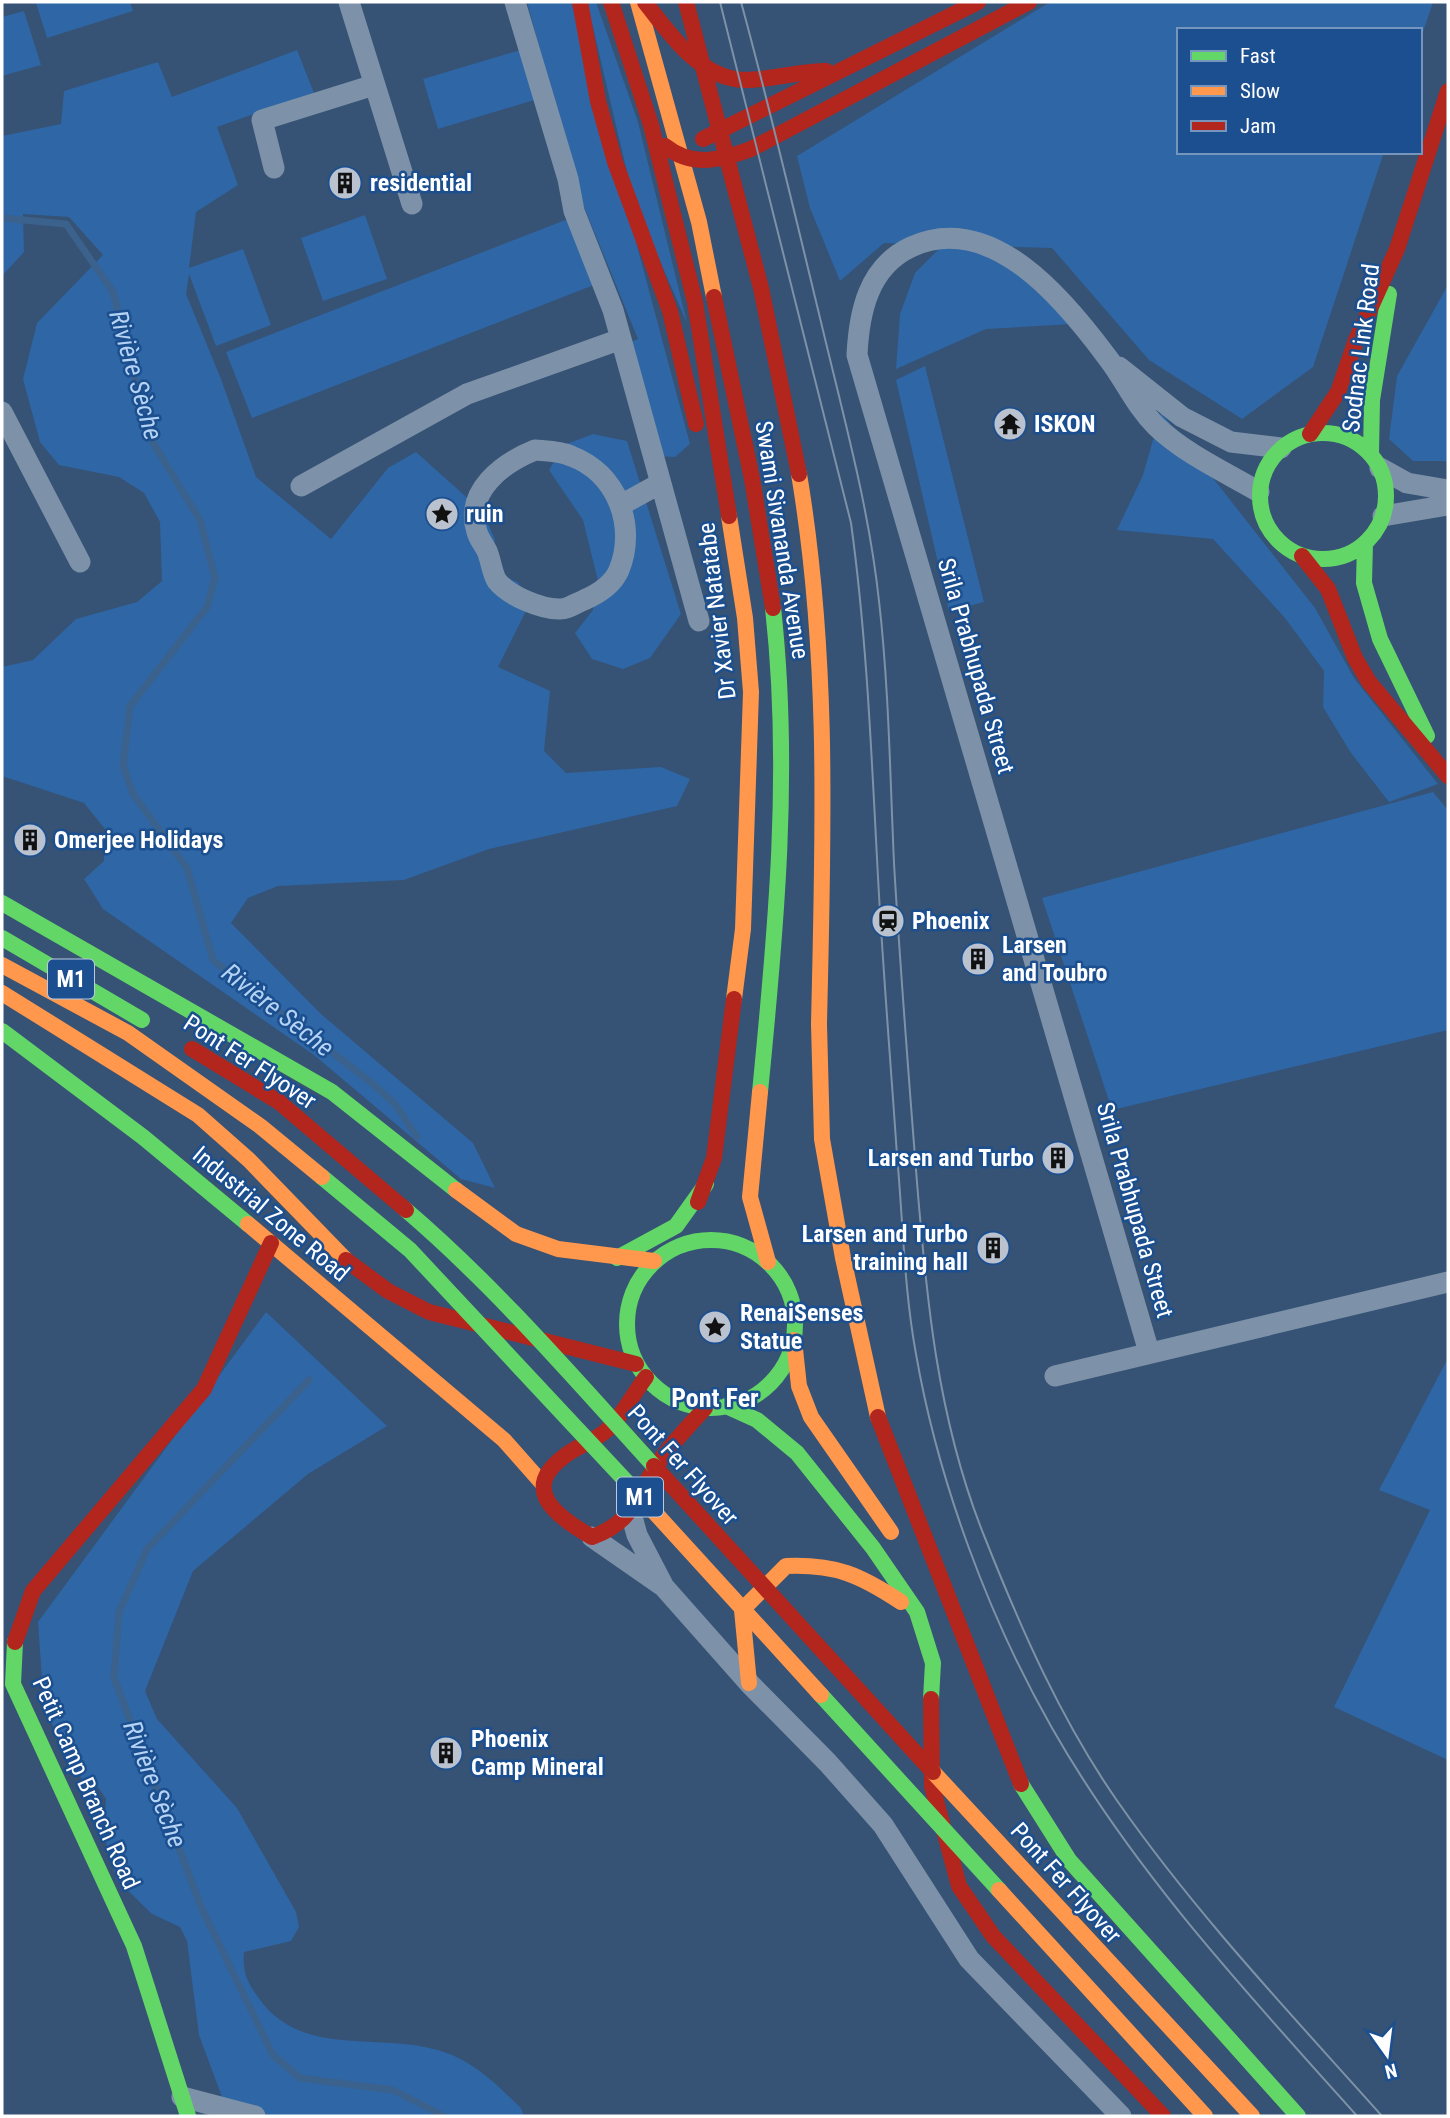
<svg xmlns="http://www.w3.org/2000/svg" width="1450" height="2118" viewBox="0 0 1450 2118" font-family="'Roboto Condensed',sans-serif">
	<rect width="100%" height="100%" fill="#365274"/>
	<!-- green -->
	<path fill="#2f66a5" d="M 130,2 L 133,11 L 47,38 L 36,3 Z
		M 527,2 L 572,2 L 690,444 L 675,457 L 656,456 L 623,345 L 638,339 L 580,197 Z
		M 587,2 L 596,2 L 638,122 L 687,323 L 634,202 Z
		M 1050,2 L 1433,2 L 1420,41 L 1420,30 L 1179,30 L 1179,152 L 1384,152 L 1313,367 L 1242,419 L 1149,360 L 1052,248 L 955,245 L 997,255 L 1072,324 L 986,329 L 896,369 L 900,314 L 915,273 L 943,245 L 884,243 L 840,281 L 810,208 L 797,156 Z
		M 24,11 L 41,65 L 2,76 L 2,17 Z
		M 527,48 L 541,98 L 438,129 L 423,79 Z
		M 297,50 L 314,93 L 217,127 L 238,185 L 196,212 L 189,268 L 243,249 L 271,325 L 216,346 L 189,274 L 186,294 L 221,379 L 256,477 L 331,539 L 388,468 L 416,452 L 483,512 L 495,540 L 490,569 L 519,583 L 526,611 L 498,667 L 550,691 L 544,751 L 566,773 L 661,767 L 690,779 L 677,806 L 489,849 L 404,880 L 278,886 L 248,898 L 231,923 L 321,1014 L 473,1143 L 495,1188 L 461,1179 L 314,1055 L 103,909 L 84,879 L 104,861 L 105,829 L 84,803 L 2,776 L 2,667 L 33,660 L 76,619 L 137,602 L 162,581 L 160,522 L 144,493 L 119,477 L 59,465 L 40,442 L 23,379 L 37,323 L 103,255 L 69,217 L 23,214 L 24,252 L 2,276 L 2,136 L 61,124 L 64,91 L 158,62 L 172,97 Z
		M 365,215 L 387,279 L 323,301 L 301,238 Z
		M 573,217 L 599,283 L 252,418 L 226,352 Z
		M 1448,285 L 1448,461 L 1413,461 L 1389,439 L 1397,376 Z
		M 925,366 L 984,602 L 949,611 L 896,380 Z
		M 1161,412 L 1315,608 L 1354,678 L 1438,784 L 1389,802 L 1351,753 L 1323,707 L 1324,671 L 1285,618 L 1213,539 L 1117,530 L 1143,475 Z
		M 593,434 L 627,441 L 681,614 L 650,658 L 623,669 L 592,659 L 575,633 L 593,610 L 598,581 L 583,520 L 549,470 L 564,445 Z
		M 1433,792 L 1448,810 L 1448,1030 L 1112,1110 L 1042,898 Z
		M 266,1312 L 387,1426 L 308,1474 L 193,1571 L 145,1691 L 157,1719 L 237,1808 L 296,1912 L 299,1927 L 291,1941 L 244,1952 C 242,1973 248,1984 261,2001 C 304,2059 383,2031 444,2052 C 476,2063 497,2085 521,2108 L 524,2116 L 229,2116 L 199,2035 L 187,1941 L 180,1927 L 152,1914 L 117,1880 L 104,1835 L 106,1799 L 98,1787 L 83,1781 L 44,1709 L 38,1622 Z
		M 1448,1358 L 1448,1760 L 1334,1707 L 1430,1510 L 1379,1490 Z"/>
	<g fill="none" stroke-linecap="round" stroke-linejoin="round">
		<!-- stream -->
		<path stroke="#3b618d" stroke-width="7" d="M 2,218 L 66,224 L 113,292 L 150,438 L 200,520 L 215,578 L 207,607 L 130,706 L 123,765 L 133,794 L 187,868 L 213,960 L 373,1084 L 395,1104 L 417,1137
			M 309,1380 L 147,1549 L 119,1612 L 114,1678 L 202,1909 L 273,2055 L 300,2078 L 393,2090 L 444,2116"/>
		<!-- street -->
		<path stroke="#7d92a8" stroke-width="21" d="M 349,2 L 412,204
			M 515,2 L 568,179 L 574,211 L 613,310 L 699,621
			M 274,168 L 262,120 L 374,85
			M 1119,367 L 1182,417 L 1231,442 L 1281,448
			M 2,412 L 80,562
			M 535,450 C 546,451 561,451 571,456 C 617,473 637,526 619,570 C 613,584 598,594 584,600 C 576,603 567,610 559,609 C 541,609 509,596 497,581 C 492,573 491,560 487,551 C 484,545 479,539 477,532 C 464,491 503,463 535,450 Z
			M 1380,468 L 1407,483 L 1448,490
			M 301,486 L 467,394 L 621,339
			M 621,505 L 659,484
			M 1383,516 L 1448,505
			M 1149,1352 L 857,355 C 859,313 868,267 911,247 C 991,210 1064,299 1107,357 C 1125,380 1135,405 1156,426 C 1185,454 1225,472 1259,492
			M 1055,1376 L 1448,1282
			M 631,1513 L 637,1535 L 663,1585
			M 592,1537 L 664,1587 L 749,1683 L 828,1763 L 883,1825 L 969,1959 L 1121,2116
			M 182,2097 L 255,2116"/>
		<!-- fast -->
		<path stroke="#63d668" stroke-width="16" d="M1260 496a63 63 0 1 1 126 0a63 63 0 1 1-126 0Z
			M 1371,454 L 1372,400 L 1389,294
			M 1365,543 L 1364,583 L 1380,639 L 1427,736
			M 2,903 L 332,1092 L 456,1190
			M 2,938 L 142,1020
			M 2,1031 L 143,1137 L 248,1224
			M 760,1092 C 776,931 791,769 773,608
			M627 1324a84 84 0 1 1 168 0a84 84 0 1 1-168 0Z
			M 617,1258 L 676,1226 L 706,1184
			M 726,1406 L 757,1420 L 797,1453 L 873,1548 L 917,1612 L 933,1663 L 931,1699
			M 15,1642 L 13,1684 L 134,1946 L 188,2116
			M 1021,1784 L 1069,1860 L 1298,2116"/>
		<!-- slow -->
		<path stroke="#ff974d" stroke-width="16" d="M 638,2 L 699,222 L 714,297
			M 729,516 L 745,618 L 751,692 L 743,929 L 734,999
			M 2,993 L 198,1115 L 249,1160 L 346,1260
			M 819,1024 L 822,1139 L 843,1258 L 878,1417
			M 760,1092 L 750,1197 L 768,1262
			M 456,1190 L 516,1234 L 558,1249 L 654,1261
			M 248,1224 L 504,1440 L 542,1483
			M 794,1340 L 799,1386 L 811,1417 L 891,1532
			M 749,1683 L 742,1610 L 786,1566 C 836,1564 860,1575 901,1602"/>
		<!-- jam -->
		<path stroke="#b3261e" stroke-width="16" d="M 580,2 L 598,101 L 615,162 L 670,311 L 696,424
			M 611,2 L 651,125 L 695,302 L 729,516
			M 645,2 C 669,33 701,80 745,80 C 772,80 799,71 826,71
			M 703,139 L 978,2
			M 665,146 C 692,168 721,160 751,149 L 1029,2
			M 714,297 L 752,479 L 773,608
			M 1310,434 L 1338,392 L 1356,340 L 1397,249 L 1448,91
			M 1302,556 L 1328,589 L 1355,658 L 1369,682 L 1448,776
			M 698,1202 L 714,1158 L 734,999
			M 346,1260 L 388,1291 L 429,1312 L 636,1364
			M 646,1377 C 633,1394 623,1415 607,1430 C 595,1441 579,1445 566,1455 C 518,1489 557,1517 592,1537 C 636,1521 634,1496 659,1462 C 672,1443 689,1426 705,1408
			M 878,1417 L 1021,1784
			M 15,1642 L 33,1591 L 204,1389 L 271,1243
			M 931,1699 L 932,1786 L 959,1886 L 993,1936 L 1163,2116"/>
		<!-- tram -->
		<path stroke="#7e92a7" stroke-width="2" d="M 720,2 L 851,523 C 868,646 872,771 879,895 C 884,982 891,1068 897,1155 C 903,1221 904,1289 916,1354 C 938,1480 988,1616 1052,1728 C 1134,1872 1247,1993 1357,2116
			M 741,2 C 770,108 795,215 821,322 C 843,415 869,507 879,601 C 889,688 890,776 894,863 C 900,966 908,1068 916,1170 C 926,1296 937,1420 985,1538 C 1021,1629 1062,1722 1118,1802 C 1197,1915 1291,2014 1382,2116"/>
		<!-- fast-bridge -->
		<path stroke="#63d668" stroke-width="16" d="M 322,1177 L 410,1250 L 637,1493
			M 406,1210 C 496,1287 574,1378 654,1466
			M 821,1695 L 999,1890"/>
		<!-- slow-bridge -->
		<path stroke="#ff974d" stroke-width="16" d="M 799,474 C 830,659 823,838 819,1024
			M 2,965 L 128,1033 L 260,1126 L 322,1177
			M 637,1493 L 821,1695
			M 933,1772 L 1252,2116
			M 999,1890 L 1205,2116"/>
		<!-- jam-bridge -->
		<path stroke="#b3261e" stroke-width="16" d="M 686,2 L 761,288 L 799,474
			M 192,1049 L 279,1102 L 406,1210
			M 654,1466 L 933,1772"/>
	</g>
	<!-- icons -->
	<defs>
		<symbol id="building-disc" viewBox="-11 -11 22 22"><circle r="9.5" fill="#b9c2ce" stroke="#1b4f8f"/><path d="M-4-6H4V6H1V3H-1V6H-4ZM-2.5-4.3h1.7v1.8h-1.7ZM.8-4.3h1.7v1.8H.8ZM-2.5-1h1.7V.8h-1.7ZM.8-1h1.7V.8H.8Z" fill="#111"/></symbol>
		<symbol id="temple-disc" viewBox="-11 -11 22 22"><circle r="9.5" fill="#b9c2ce" stroke="#1b4f8f"/><path d="M0-6L5-2H3V0L6.5 2.5H4V6H1.5V3h-3V6H-4V2.5H-6.5L-3 0V-2H-5Z" fill="#111"/></symbol>
		<symbol id="sight-disc" viewBox="-11 -11 22 22"><circle r="9.5" fill="#b9c2ce" stroke="#1b4f8f"/><path d="M0-6L1.8-2.2L6-1.7L2.9 1.2L3.7 5.4L0 3.3L-3.7 5.4L-2.9 1.2L-6-1.7L-1.8-2.2Z" fill="#111"/></symbol>
		<symbol id="station-disc" viewBox="-11 -11 22 22"><circle r="9.5" fill="#b9c2ce" stroke="#1b4f8f"/><path d="M-3-6H3Q5-6 5-4V2Q5 4 3 4L4.5 6H3L1.5 4h-3L-3 6H-4.5L-3 4Q-5 4-5 2V-4Q-5-6-3-6ZM-3.5-4v3h7v-3ZM-3.5 1v1.5H-2V1ZM2 1v1.5H3.5V1Z" fill="#111"/></symbol>
	</defs>
	<g fill-rule="evenodd">
		<use href="#building-disc" x="326" y="164" width="38" height="38"/>
		<use href="#temple-disc" x="991" y="405" width="38" height="38"/>
		<use href="#sight-disc" x="423" y="495" width="38" height="38"/>
		<use href="#building-disc" x="11" y="821" width="38" height="38"/>
		<use href="#station-disc" x="869" y="902" width="38" height="38"/>
		<use href="#building-disc" x="959" y="940" width="38" height="38"/>
		<use href="#building-disc" x="1039" y="1139" width="38" height="38"/>
		<use href="#building-disc" x="974" y="1229" width="38" height="38"/>
		<use href="#sight-disc" x="696" y="1308" width="38" height="38"/>
		<use href="#building-disc" x="427" y="1734" width="38" height="38"/>
	</g>
	<g text-anchor="middle" stroke-width="5" stroke-linejoin="round" paint-order="stroke">
		<!-- shield labels -->
		<g fill="#1b4f8f" stroke="#bbcadd" stroke-width="2">
			<rect x="48" y="959.5" width="46" height="39" rx="5"/>
			<rect x="617" y="1477.5" width="46" height="39" rx="5"/>
		</g>
		<g font-size="23" font-weight="bold" fill="#fff">
			<text x="71" y="987">M1</text>
			<text x="640" y="1505">M1</text>
		</g>
		<!-- poi labels -->
		<g font-size="24" font-weight="bold" fill="#fff" stroke="#1b4f8f" text-anchor="start">
			<text x="370" y="191">residential</text>
			<text x="1034" y="432">ISKON</text>
			<text x="466" y="522">ruin</text>
			<text x="54" y="848">Omerjee Holidays</text>
			<text x="912" y="929">Phoenix</text>
			<text x="1002" y="953">Larsen<tspan x="1002" dy="28">and Toubro</tspan></text>
			<text x="1034" y="1166" text-anchor="end">Larsen and Turbo</text>
			<text x="968" y="1242" text-anchor="end">Larsen and Turbo<tspan x="968" dy="28">training hall</tspan></text>
			<text x="740" y="1321">RenaiSenses<tspan x="740" dy="28">Statue</tspan></text>
			<text x="471" y="1747">Phoenix<tspan x="471" dy="28">Camp Mineral</tspan></text>
		</g>
		<!-- street labels -->
		<g font-size="24" fill="#fff" stroke="#1b4f8f">
			<text transform="translate(1361 348) rotate(-83)" y="8">Sodnac Link Road</text>
			<text transform="translate(782 540) rotate(81)" y="8">Swami Sivananda Avenue</text>
			<text transform="translate(717 611) rotate(-97)" y="8">Dr Xavier Natatabe</text>
			<text transform="translate(976 666) rotate(74)" y="8">Srila Prabhupada Street</text>
			<text transform="translate(250 1062) rotate(33)" y="8">Pont Fer Flyover</text>
			<text transform="translate(1135 1210) rotate(74)" y="8">Srila Prabhupada Street</text>
			<text transform="translate(271 1214) rotate(40)" y="8">Industrial Zone Road</text>
			<text transform="translate(683 1465) rotate(48)" y="8">Pont Fer Flyover</text>
			<text transform="translate(86 1783) rotate(66)" y="8">Petit Camp Branch Road</text>
			<text transform="translate(1066 1883) rotate(48)" y="8">Pont Fer Flyover</text>
		</g>
		<!-- water labels -->
		<g font-size="26" font-style="italic" fill="#b5d3f5" stroke="#1b4f8f">
			<text transform="translate(136 375) rotate(74)" y="9">Rivière Sèche</text>
			<text transform="translate(278 1010) rotate(38)" y="9">Rivière Sèche</text>
			<text transform="translate(155 1784) rotate(69)" y="9">Rivière Sèche</text>
		</g>
		<!-- neighbourhood labels -->
		<g font-size="26" font-weight="bold" fill="#fff" stroke="#1b4f8f">
			<text x="715" y="1407">Pont Fer</text>
		</g>
	</g>
	<!-- border -->
	<rect width="1450" height="2118" fill="none" stroke="#ffffff" stroke-width="7"/>
	<!-- legend -->
	<rect x="1177" y="28" width="245" height="126" fill="#1b4f8f" stroke="#7695bc" stroke-width="2"/>
	<rect x="1191" y="51" width="35" height="10" fill="#63d668" stroke="#7695bc" stroke-width="2"/>
	<text x="1240" y="63" font-size="21" fill="#ffffff">Fast</text>
	<rect x="1191" y="86" width="35" height="10" fill="#ff974d" stroke="#7695bc" stroke-width="2"/>
	<text x="1240" y="98" font-size="21" fill="#ffffff">Slow</text>
	<rect x="1191" y="121" width="35" height="10" fill="#b3261e" stroke="#7695bc" stroke-width="2"/>
	<text x="1240" y="133" font-size="21" fill="#ffffff">Jam</text>
	<!-- north arrow -->
	<g transform="translate(1387 2055) rotate(166)" stroke="#1b4f8f" stroke-width="5" paint-order="stroke">
	<path d="M0-5L12 26L0 18L-12 26Z" fill="#ffffff"/>
	<text y="-10" font-size="19" font-weight="bold" text-anchor="middle" fill="#ffffff">N</text>
	</g>
</svg>
